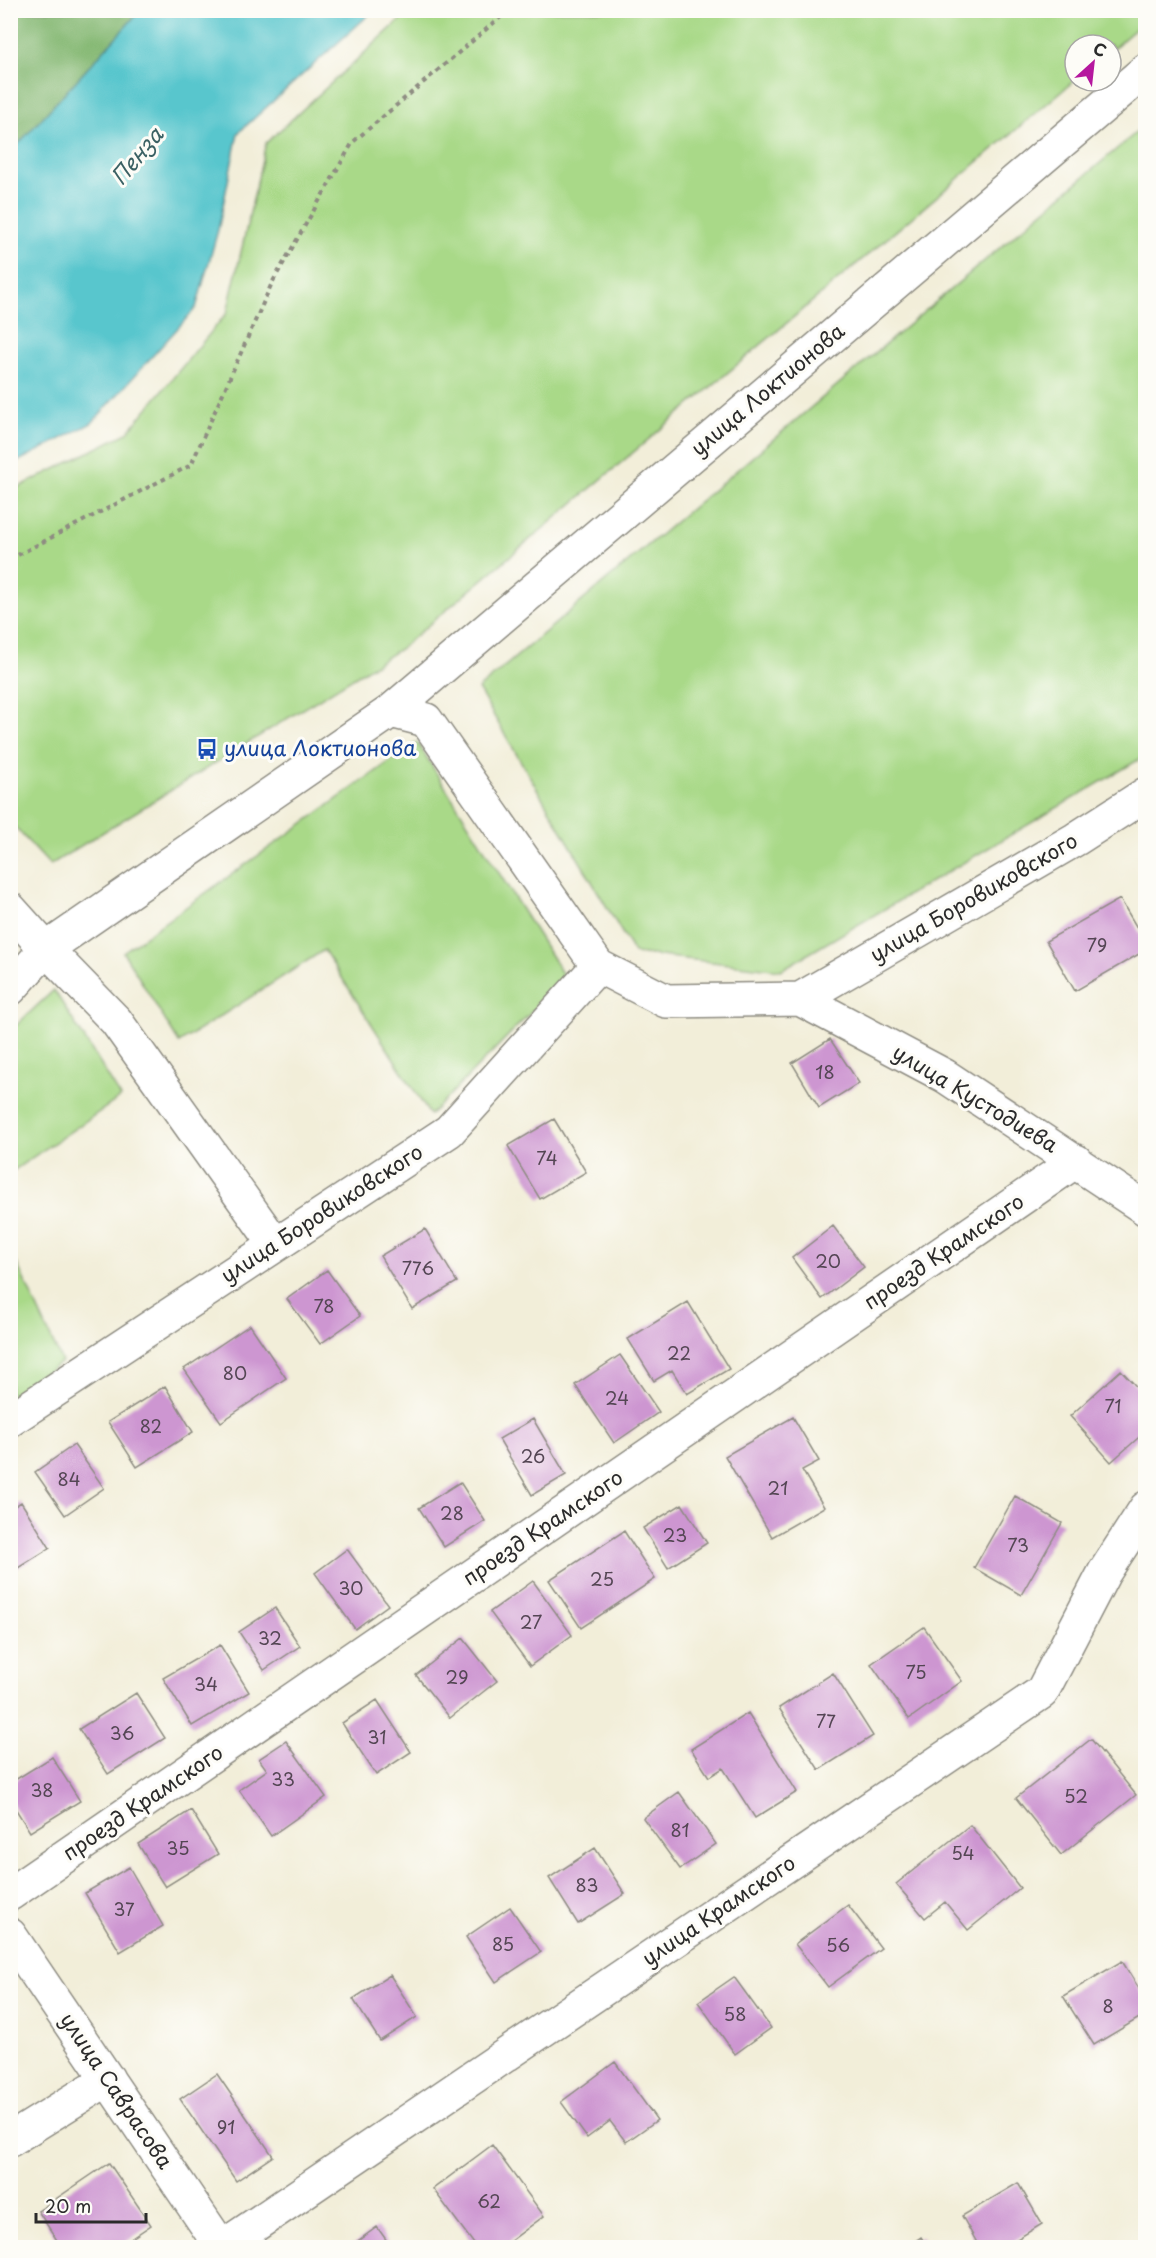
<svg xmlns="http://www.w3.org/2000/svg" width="1156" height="2258" viewBox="0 0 1156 2258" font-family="'Playpen Sans',sans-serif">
	<rect width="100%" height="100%" fill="#fdfcf7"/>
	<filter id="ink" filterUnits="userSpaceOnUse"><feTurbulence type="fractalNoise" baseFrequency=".0167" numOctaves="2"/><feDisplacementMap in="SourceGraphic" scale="12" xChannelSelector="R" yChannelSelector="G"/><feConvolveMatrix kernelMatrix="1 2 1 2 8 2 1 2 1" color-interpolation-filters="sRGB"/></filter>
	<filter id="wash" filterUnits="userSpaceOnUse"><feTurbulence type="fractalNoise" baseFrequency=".008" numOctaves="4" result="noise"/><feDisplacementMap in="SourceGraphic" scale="24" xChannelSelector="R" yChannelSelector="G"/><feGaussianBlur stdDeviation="1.35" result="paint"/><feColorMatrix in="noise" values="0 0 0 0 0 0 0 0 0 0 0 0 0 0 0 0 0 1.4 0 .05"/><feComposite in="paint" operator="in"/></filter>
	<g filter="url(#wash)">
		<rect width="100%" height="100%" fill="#f2eed9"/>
		<!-- green -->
		<path fill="#a9d988" stroke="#6a825a" stroke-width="1.5" d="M 410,11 L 1145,10 L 1146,20 L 1111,50 L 1111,45 L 1075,45 L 1075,80 L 400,649 L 50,865 L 11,823 L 11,491 L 127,433 L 227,313 L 266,143 Z
			M 1145,125 L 1145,756 L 781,970 L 634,953 L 478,689 Z
			M 417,742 L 565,978 L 430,1115 L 324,950 L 179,1043 L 123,952 Z
			M 54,990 L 121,1097 L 11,1172 L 11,1030 Z
			M 11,1251 L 62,1362 L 11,1397 L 10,1397 Z"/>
		<!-- forest -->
		<path fill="#86b974" stroke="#587250" stroke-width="1.5" d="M 11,11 L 140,11 L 11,152 Z"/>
		<!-- water -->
		<path fill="#59c6cd" stroke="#42787c" stroke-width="1.5" d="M 140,11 L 373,11 L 238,133 L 218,230 L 196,308 L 92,423 L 11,465 L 11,152 Z"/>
		<g id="blocks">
			<!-- building -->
			<path fill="#cd96d1" d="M 1120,899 L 1146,943 L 1146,950 L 1075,991 L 1046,941 Z
				M 830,1039 L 859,1083 L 819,1108 L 792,1063 Z
				M 554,1119 L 586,1172 L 540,1199 L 508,1146 Z
				M 833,1226 L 864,1267 L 822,1299 L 792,1258 Z
				M 425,1229 L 457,1282 L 412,1309 L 380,1256 Z
				M 327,1270 L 360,1316 L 320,1344 L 287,1299 Z
				M 688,1302 L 729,1369 L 687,1394 L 672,1370 L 654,1381 L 628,1339 Z
				M 250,1325 L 286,1378 L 221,1422 L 184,1369 Z
				M 620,1355 L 659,1412 L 614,1443 L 575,1385 Z
				M 1121,1370 L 1146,1397 L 1146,1431 L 1111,1462 L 1070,1416 Z
				M 165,1386 L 193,1432 L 137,1467 L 108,1422 Z
				M 793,1417 L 819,1461 L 802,1470 L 824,1507 L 772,1537 L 725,1456 Z
				M 533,1419 L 566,1475 L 532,1495 L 499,1439 Z
				M 74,1445 L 104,1488 L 65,1515 L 35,1472 Z
				M 460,1482 L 485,1521 L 444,1547 L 419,1508 Z
				M 1015,1496 L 1062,1523 L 1021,1595 L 974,1568 Z
				M 21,1502 L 50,1548 L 10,1573 L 10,1509 Z
				M 682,1504 L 707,1543 L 668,1568 L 643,1528 Z
				M 624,1531 L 655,1579 L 581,1628 L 549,1580 Z
				M 347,1549 L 388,1605 L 355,1629 L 315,1573 Z
				M 533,1581 L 572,1635 L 530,1666 L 490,1612 Z
				M 275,1608 L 300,1646 L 264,1670 L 239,1632 Z
				M 924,1627 L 962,1681 L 909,1719 L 871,1664 Z
				M 463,1638 L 497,1681 L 450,1718 L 416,1675 Z
				M 220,1645 L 249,1692 L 192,1726 L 163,1678 Z
				M 833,1673 L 873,1736 L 819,1770 L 779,1708 Z
				M 136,1693 L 165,1738 L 108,1774 L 79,1729 Z
				M 377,1700 L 411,1752 L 376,1775 L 342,1723 Z
				M 748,1713 L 797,1792 L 755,1818 L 723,1768 L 709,1777 L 691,1749 Z
				M 1091,1739 L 1136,1795 L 1061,1855 L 1016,1798 Z
				M 286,1741 L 326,1797 L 271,1836 L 239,1790 L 267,1770 L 259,1759 Z
				M 52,1757 L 80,1801 L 30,1832 L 10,1800 L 10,1783 Z
				M 679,1792 L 716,1844 L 680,1869 L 643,1818 Z
				M 191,1810 L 218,1854 L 165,1887 L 138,1844 Z
				M 970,1825 L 1020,1888 L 968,1930 L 945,1902 L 925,1918 L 896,1884 Z
				M 595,1848 L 625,1894 L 578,1924 L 549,1878 Z
				M 129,1867 L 163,1926 L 120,1952 L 85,1893 Z
				M 848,1905 L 881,1948 L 828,1987 L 795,1944 Z
				M 510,1907 L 541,1952 L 496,1982 L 466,1937 Z
				M 1122,1961 L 1146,2000 L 1146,2014 L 1094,2045 L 1063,1996 Z
				M 390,1975 L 417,2017 L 380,2041 L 353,1999 Z
				M 734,1977 L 771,2028 L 735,2054 L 698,2002 Z
				M 615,2062 L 657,2120 L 626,2142 L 610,2121 L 587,2138 L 561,2102 Z
				M 217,2074 L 273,2156 L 236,2181 L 180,2099 Z
				M 492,2145 L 544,2216 L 501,2248 L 477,2248 L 433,2189 Z
				M 109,2163 L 151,2225 L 117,2248 L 62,2248 L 38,2211 Z
				M 1018,2183 L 1042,2224 L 1002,2248 L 980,2248 L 962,2216 Z
				M 377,2227 L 392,2248 L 348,2248 Z
				M 921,2237 L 928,2248 L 905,2248 Z"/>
		</g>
	</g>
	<g filter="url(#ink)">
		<use href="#blocks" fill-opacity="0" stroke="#8e8c82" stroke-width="1.5"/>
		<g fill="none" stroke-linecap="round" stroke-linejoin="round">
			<defs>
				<path id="minor" d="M 391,711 L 426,720 L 598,966 L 666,1001 L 800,999 L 945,1076 L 1146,1209
					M 10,909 L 46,949 L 116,1021 L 275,1244
					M 10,989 L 46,949 L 391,711 L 1146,70
					M 800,999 L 1076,839 L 1146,794
					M 10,1420 L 449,1131 L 598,966
					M 10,1894 L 1076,1161
					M 10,1935 L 222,2248
					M 10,2140 L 108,2079
					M 221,2248 L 1042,1692 L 1104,1573 L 1146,1508"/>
			</defs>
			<!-- minor casing -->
			<use href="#minor" stroke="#8e8c82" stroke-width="36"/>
			<!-- path -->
			<path stroke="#8e8c82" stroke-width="4" stroke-dasharray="4.5 4.5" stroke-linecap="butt" d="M 10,559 L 191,465 L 272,283 L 353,142 L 509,10"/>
			<!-- minor -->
			<use href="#minor" stroke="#fff" stroke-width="33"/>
		</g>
	</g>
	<!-- icons -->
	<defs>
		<symbol id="bus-bare" viewBox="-9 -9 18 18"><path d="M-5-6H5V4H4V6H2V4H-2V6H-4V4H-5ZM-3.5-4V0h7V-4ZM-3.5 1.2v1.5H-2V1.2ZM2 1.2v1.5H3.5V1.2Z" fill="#1a4fb4" stroke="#fdfcf7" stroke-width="2.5" paint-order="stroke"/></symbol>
	</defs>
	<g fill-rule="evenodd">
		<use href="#bus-bare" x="192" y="734" width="30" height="30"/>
	</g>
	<g text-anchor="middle" stroke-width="6" stroke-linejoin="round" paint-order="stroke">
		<!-- number labels -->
		<g font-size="18" fill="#544654">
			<text x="1097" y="952">79</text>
			<text x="825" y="1079">18</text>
			<text x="547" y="1165">74</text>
			<text x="828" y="1268">20</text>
			<text x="418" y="1275">776</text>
			<text x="324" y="1313">78</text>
			<text x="679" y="1360">22</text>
			<text x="235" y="1380">80</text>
			<text x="617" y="1405">24</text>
			<text x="1113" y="1413">71</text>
			<text x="151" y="1433">82</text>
			<text x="533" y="1463">26</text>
			<text x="69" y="1486">84</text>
			<text x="778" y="1495">21</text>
			<text x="452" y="1520">28</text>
			<text x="675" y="1542">23</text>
			<text x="1018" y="1552">73</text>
			<text x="602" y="1586">25</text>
			<text x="351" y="1595">30</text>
			<text x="531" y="1629">27</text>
			<text x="270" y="1645">32</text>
			<text x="916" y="1679">75</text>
			<text x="457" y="1684">29</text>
			<text x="206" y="1691">34</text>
			<text x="826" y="1728">77</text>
			<text x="122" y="1740">36</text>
			<text x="377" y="1744">31</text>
			<text x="283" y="1786">33</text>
			<text x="42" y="1797">38</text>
			<text x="1076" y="1803">52</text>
			<text x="680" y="1837">81</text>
			<text x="178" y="1855">35</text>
			<text x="963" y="1860">54</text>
			<text x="587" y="1892">83</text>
			<text x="124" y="1916">37</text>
			<text x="503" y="1951">85</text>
			<text x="838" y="1952">56</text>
			<text x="1108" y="2013">8</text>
			<text x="735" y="2021">58</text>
			<text x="226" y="2134">91</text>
			<text x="489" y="2208">62</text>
		</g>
		<!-- street labels -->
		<g font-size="21" fill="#2b2b2b" stroke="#fdfcf7">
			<text transform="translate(768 390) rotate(-40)" y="7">улица Локтионова</text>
			<text transform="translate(974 898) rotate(-30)" y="7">улица Боровиковского</text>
			<text transform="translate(975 1099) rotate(31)" y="7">улица Кустодиева</text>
			<text transform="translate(322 1214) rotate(-33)" y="7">улица Боровиковского</text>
			<text transform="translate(944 1252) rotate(-34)" y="7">проезд Крамского</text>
			<text transform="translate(543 1528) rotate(-34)" y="7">проезд Крамского</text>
			<text transform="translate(143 1803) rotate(-34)" y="7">проезд Крамского</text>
			<text transform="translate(719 1911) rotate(-34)" y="7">улица Крамского</text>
			<text transform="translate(116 2091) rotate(56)" y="7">улица Саврасова</text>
		</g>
		<!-- transit labels -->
		<g font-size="21" fill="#164399" stroke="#fdfcf7" text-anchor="start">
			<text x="224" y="756">улица Локтионова</text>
		</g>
		<!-- water labels -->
		<g font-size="22" font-style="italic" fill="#3b6164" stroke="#fdfcf7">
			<text transform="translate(137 156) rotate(-50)" y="8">Пенза</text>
		</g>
	</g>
	<!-- margin -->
	<rect width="1156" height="2258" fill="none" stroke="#fdfcf7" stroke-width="36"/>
	<!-- north arrow -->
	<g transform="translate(1093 63) rotate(27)"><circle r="28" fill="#fdfcf7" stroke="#a9a8a5" stroke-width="1.5"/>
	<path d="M0-4.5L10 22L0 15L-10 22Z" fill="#b5179e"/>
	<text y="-9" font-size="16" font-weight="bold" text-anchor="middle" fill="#2b2b2b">С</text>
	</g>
	<!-- scale -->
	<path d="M36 2213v9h110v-9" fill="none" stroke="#2b2b2b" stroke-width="3"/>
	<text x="45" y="2213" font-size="18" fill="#2b2b2b" stroke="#fdfcf7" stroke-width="4.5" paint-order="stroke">20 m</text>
</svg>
